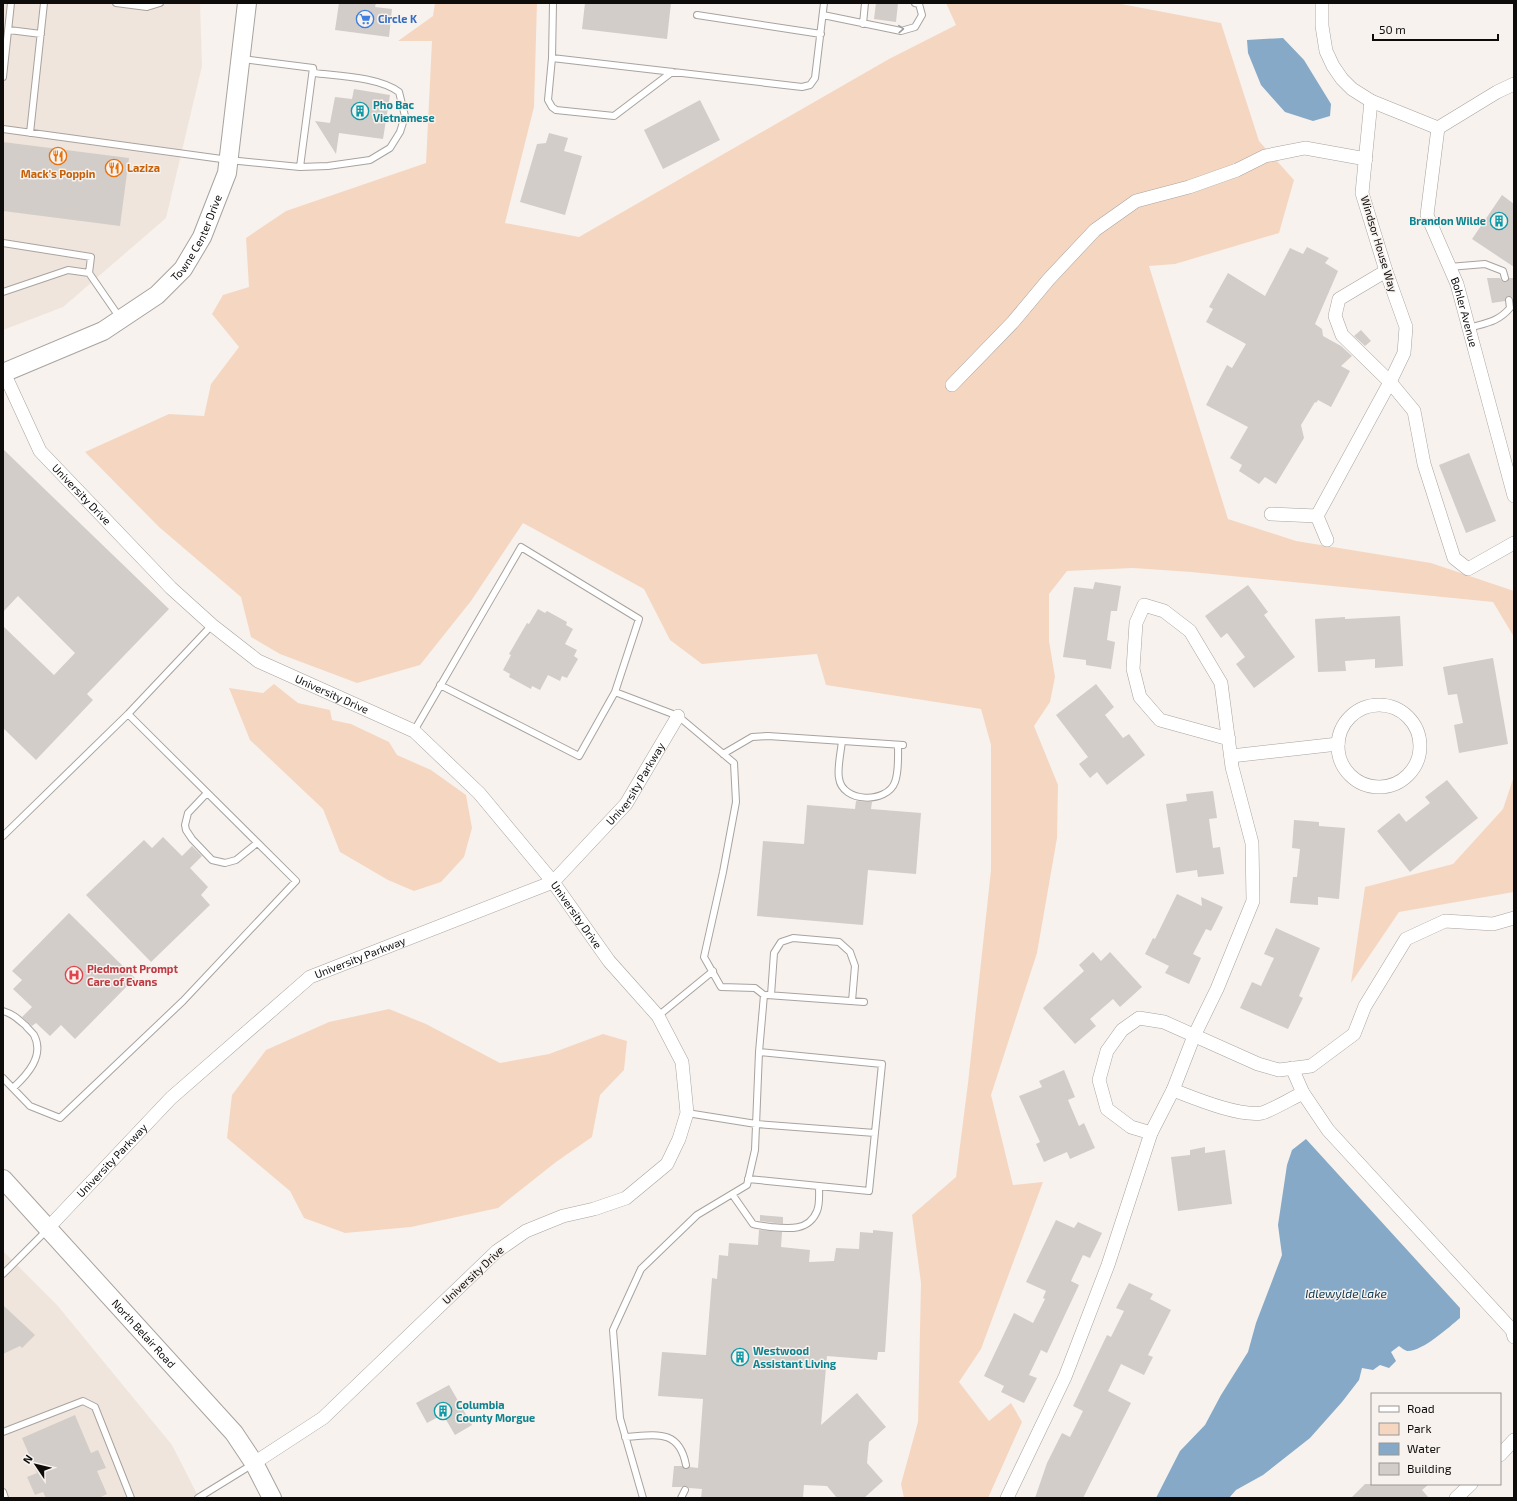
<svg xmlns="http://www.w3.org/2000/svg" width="1517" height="1501" viewBox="0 0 1517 1501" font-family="'Exo 2',sans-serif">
	<rect width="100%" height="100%" fill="#f7f2ee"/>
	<!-- built -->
	<path fill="#f0e5dc" d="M 3,3 L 200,3 L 202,66 L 166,218 L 63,307 L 3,330 Z
		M 3,1251 L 57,1305 L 172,1445 L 199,1498 L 3,1498 Z"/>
	<!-- green -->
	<path fill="#f5d7c1" d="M 435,3 L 537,3 L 534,107 L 505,223 L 579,237 L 889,59 L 956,25 L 946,3 L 1116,3 L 1221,23 L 1259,141 L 1294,180 L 1279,233 L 1175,264 L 1149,266 L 1228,519 L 1296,541 L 1431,563 L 1514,591 L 1514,640 L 1514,637 L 1493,602 L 1191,572 L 1133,568 L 1067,571 L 1049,594 L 1049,641 L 1055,677 L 1050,702 L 1034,726 L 1058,785 L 1057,838 L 1037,953 L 991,1095 L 1013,1185 L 1043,1182 L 981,1349 L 959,1382 L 989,1421 L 1011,1403 L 1022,1422 L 988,1498 L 904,1498 L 901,1484 L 918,1422 L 921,1283 L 912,1215 L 956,1177 L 968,1083 L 991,870 L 991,745 L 981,709 L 826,685 L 817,654 L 702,664 L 670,640 L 644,589 L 523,523 L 471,601 L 420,665 L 357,683 L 280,654 L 251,637 L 241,597 L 159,527 L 85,452 L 169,414 L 204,416 L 211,384 L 239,347 L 212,314 L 223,295 L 249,287 L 246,238 L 286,211 L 426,163 L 432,41 L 398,41 L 433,16 Z
		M 274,684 L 298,703 L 330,710 L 332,720 L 351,724 L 389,742 L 397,755 L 431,770 L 466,795 L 472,828 L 464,857 L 441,882 L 414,891 L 388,880 L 340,852 L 323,809 L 250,740 L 229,688 L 263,693 Z
		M 1514,776 L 1514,892 L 1399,912 L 1351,983 L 1365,887 L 1453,864 L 1503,809 Z
		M 389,1009 L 426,1024 L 500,1063 L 549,1054 L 603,1034 L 627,1041 L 624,1070 L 600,1095 L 592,1137 L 556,1162 L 498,1208 L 411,1227 L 345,1233 L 304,1218 L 290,1191 L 227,1138 L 232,1095 L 266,1050 L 329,1022 Z"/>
	<!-- water -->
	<path fill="#85a9c6" d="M 1283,38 L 1304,60 L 1331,104 L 1330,116 L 1313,121 L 1285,112 L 1261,85 L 1248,53 L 1247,40 Z
		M 1306,1139 L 1460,1308 L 1460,1318 C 1449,1327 1422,1352 1407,1351 C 1404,1350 1402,1348 1399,1346 L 1391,1352 L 1396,1361 L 1389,1368 L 1380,1365 L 1373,1370 L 1362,1368 L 1359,1380 L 1342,1402 L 1310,1438 L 1263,1475 L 1236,1490 L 1229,1498 L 1156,1498 L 1180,1451 L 1205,1425 L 1221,1395 L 1248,1352 L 1256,1323 L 1282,1255 L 1278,1225 L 1287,1165 L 1292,1150 Z"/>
	<!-- building -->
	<path fill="#d2cdc9" d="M 339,3 L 376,3 L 375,7 L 392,9 L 389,37 L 335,30 Z
		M 585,3 L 671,3 L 667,39 L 582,29 Z
		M 876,3 L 898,3 L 896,22 L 874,19 Z
		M 354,89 L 390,95 L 383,139 L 339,133 L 336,154 L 315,121 L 330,123 L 335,97 L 352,99 Z
		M 700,100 L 720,140 L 663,169 L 644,130 Z
		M 549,133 L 568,138 L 564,151 L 582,156 L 565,215 L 520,202 L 537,144 L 546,143 Z
		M 3,142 L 129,158 L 120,226 L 3,211 Z
		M 1502,195 L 1514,204 L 1514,267 L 1472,239 Z
		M 1307,247 L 1329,258 L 1325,263 L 1338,271 L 1315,324 L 1322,329 L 1323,336 L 1341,346 L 1352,356 L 1341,366 L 1350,371 L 1331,407 L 1318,400 L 1316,403 L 1315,402 L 1301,425 L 1304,438 L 1276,484 L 1265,477 L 1259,484 L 1239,471 L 1242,465 L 1230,458 L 1248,427 L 1206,405 L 1227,365 L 1232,368 L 1246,344 L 1206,322 L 1213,309 L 1209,307 L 1228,273 L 1265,296 L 1290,248 L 1303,254 Z
		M 1487,278 L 1500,278 L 1502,281 L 1504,282 L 1508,281 L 1509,278 L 1514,278 L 1514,299 L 1511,296 L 1508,296 L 1505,298 L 1505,301 L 1492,303 Z
		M 1361,330 L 1371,341 L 1365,346 L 1354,336 Z
		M 3,449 L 169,609 L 87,694 L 93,700 L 36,760 L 3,728 L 3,626 L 54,675 L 75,653 L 18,596 L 3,612 Z
		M 1469,453 L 1496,521 L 1466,533 L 1439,465 Z
		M 1095,582 L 1121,586 L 1117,611 L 1111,611 L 1107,640 L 1115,642 L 1111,669 L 1086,665 L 1086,660 L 1063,657 L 1074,587 L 1093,589 Z
		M 1248,585 L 1268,612 L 1264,615 L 1295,657 L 1254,688 L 1236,664 L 1245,657 L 1227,633 L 1221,638 L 1205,616 Z
		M 538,609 L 545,613 L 547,611 L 567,622 L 566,625 L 573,629 L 565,644 L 577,650 L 574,656 L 578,659 L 567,678 L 562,676 L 560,681 L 548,675 L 540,690 L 532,686 L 531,689 L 509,677 L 510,674 L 503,670 L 511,655 L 509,654 L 527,623 L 529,624 Z
		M 1400,616 L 1403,666 L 1375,668 L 1375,659 L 1345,661 L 1346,671 L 1318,672 L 1315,619 L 1345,617 L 1345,619 Z
		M 1493,658 L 1508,744 L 1459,753 L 1454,725 L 1463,723 L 1457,694 L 1448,695 L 1443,667 Z
		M 1096,684 L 1114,707 L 1105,715 L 1123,738 L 1129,734 L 1145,755 L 1107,785 L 1097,772 L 1090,778 L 1079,764 L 1088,757 L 1056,715 Z
		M 1447,780 L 1478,818 L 1410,872 L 1377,831 L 1399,813 L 1406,822 L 1430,803 L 1425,797 Z
		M 1213,791 L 1217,818 L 1209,819 L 1213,848 L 1220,847 L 1224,874 L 1198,877 L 1197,870 L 1176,873 L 1166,804 L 1187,801 L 1186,794 Z
		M 856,801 L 872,802 L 871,809 L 921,813 L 916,874 L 868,870 L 863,925 L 757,916 L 763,841 L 804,844 L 807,805 L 855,809 Z
		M 1294,820 L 1319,822 L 1319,826 L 1345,828 L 1339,899 L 1318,897 L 1318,905 L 1290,903 L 1293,877 L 1297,877 L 1300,849 L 1292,848 Z
		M 163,837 L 182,856 L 192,846 L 202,856 L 190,868 L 208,887 L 201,895 L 210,905 L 151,962 L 86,895 L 144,840 L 152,848 Z
		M 1177,894 L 1202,906 L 1201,897 L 1223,907 L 1211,931 L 1206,929 L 1193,954 L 1201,958 L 1189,984 L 1165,973 L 1169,966 L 1145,954 L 1153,938 L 1155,939 Z
		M 69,913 L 135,978 L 75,1039 L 61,1025 L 50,1036 L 36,1023 L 32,1026 L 22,1017 L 32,1007 L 13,989 L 22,980 L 12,971 Z
		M 1276,928 L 1320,948 L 1299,996 L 1303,998 L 1288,1029 L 1240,1008 L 1252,982 L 1261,986 L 1274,958 L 1264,954 Z
		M 1093,952 L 1101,961 L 1110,952 L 1142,987 L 1120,1007 L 1113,999 L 1090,1019 L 1096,1026 L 1075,1044 L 1043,1008 L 1084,971 L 1079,965 Z
		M 1064,1070 L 1075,1097 L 1068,1100 L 1079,1126 L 1084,1123 L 1095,1148 L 1070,1159 L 1067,1152 L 1044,1162 L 1036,1144 L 1040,1142 L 1019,1096 L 1042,1087 L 1039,1081 Z
		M 1205,1147 L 1205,1153 L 1225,1150 L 1232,1204 L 1178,1211 L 1171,1157 L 1190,1155 L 1190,1150 Z
		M 760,1215 L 783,1217 L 783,1224 L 760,1221 Z
		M 1056,1220 L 1074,1228 L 1078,1222 L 1102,1233 L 1090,1258 L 1083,1255 L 1071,1281 L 1079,1285 L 1047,1353 L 1041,1350 L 1029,1375 L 1037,1378 L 1024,1403 L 1001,1392 L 1004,1386 L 984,1376 L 1014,1313 L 1033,1323 L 1045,1299 L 1043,1298 L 1046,1291 L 1026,1282 Z
		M 759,1230 L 782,1232 L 781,1247 L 810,1250 L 809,1262 L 834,1261 L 836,1248 L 859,1249 L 860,1232 L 873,1233 L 873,1230 L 893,1232 L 885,1352 L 878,1352 L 877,1360 L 827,1356 L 821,1425 L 857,1393 L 886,1427 L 869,1442 L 867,1463 L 883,1481 L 864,1498 L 837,1498 L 827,1486 L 804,1485 L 803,1498 L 701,1498 L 702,1489 L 689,1488 L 685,1486 L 681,1487 L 672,1487 L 674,1466 L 682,1466 L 685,1469 L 690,1467 L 698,1468 L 703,1399 L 658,1396 L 662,1352 L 706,1355 L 712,1278 L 717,1279 L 719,1255 L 728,1256 L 729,1243 L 758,1245 Z
		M 1129,1283 L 1153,1294 L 1150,1299 L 1171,1310 L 1148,1355 L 1153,1357 L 1144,1375 L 1121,1364 L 1108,1391 L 1131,1403 L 1083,1498 L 1035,1498 L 1047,1463 L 1062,1433 L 1070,1437 L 1083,1411 L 1073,1406 L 1107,1335 L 1111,1337 L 1124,1311 L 1116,1308 Z
		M 3,1305 L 35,1335 L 22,1348 L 20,1346 L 3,1354 Z
		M 449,1385 L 472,1425 L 455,1435 L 445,1418 L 442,1419 L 440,1416 L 427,1423 L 416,1403 Z
		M 75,1415 L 91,1453 L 98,1450 L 106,1468 L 97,1471 L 107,1494 L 99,1498 L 46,1498 L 43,1492 L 35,1495 L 27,1477 L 37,1473 L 22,1438 Z
		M 1365,1484 L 1429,1484 L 1422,1490 L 1429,1498 L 1351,1498 Z"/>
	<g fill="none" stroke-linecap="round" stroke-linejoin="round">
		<defs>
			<path id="service" d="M 116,3 L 147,7 L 160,3
				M 553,3 L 552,58 L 548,100 L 552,107 L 556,110 L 614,116 L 672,72
				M 697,15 L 821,34
				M 823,15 L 901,31 L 915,27 L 922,15 L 919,4 L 915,3
				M 863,24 L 865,3
				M 9,30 L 41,34
				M 552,58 L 802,87 L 810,85 L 815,78 L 824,3
				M 3,77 L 11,3
				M 3,129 L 229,160 L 300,167 L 313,68 L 243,59
				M 30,133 L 44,3
				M 300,167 L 328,166 L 370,160 L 390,148 L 400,132 L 405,116 L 399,92 C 379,77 339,76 314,73 L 313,68
				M 3,243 L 91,257 L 89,273
				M 1449,267 L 1485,264 L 1503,271 L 1505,278
				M 3,292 L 68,270 L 89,273 L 120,318
				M 1469,328 C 1486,323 1498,322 1510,308 L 1509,300
				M 440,685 L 579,756 L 615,692
				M 414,731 L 521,547 L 639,619 L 615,692 L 678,716 L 734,763 L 736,802 L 723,872 L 704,957 L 721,987 L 755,988 L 764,995 L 759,1052 L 755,1150 L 747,1185 L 697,1215 L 641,1269 L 613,1330 L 620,1418 L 643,1498
				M 842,741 C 841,751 837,769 839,778 C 842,803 887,804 895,782 C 899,771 898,756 898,745
				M 723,754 L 752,737 L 768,736 L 903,745
				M 207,793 L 188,813 L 185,825 L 186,830 L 192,839 L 212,860 L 225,863 L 236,860 L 257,843
				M 3,836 L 128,714 L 212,625
				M 767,995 L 864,1002
				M 771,995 L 774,953 L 781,942 L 793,938 L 839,942 L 850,952 L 855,966 L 852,1001
				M 3,1011 C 13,1014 18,1019 26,1026 C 28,1029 32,1032 34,1035 C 45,1056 27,1075 13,1088
				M 658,1016 L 713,971
				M 3,1078 L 30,1106 L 60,1118 L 183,1001 L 296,881 L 128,714
				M 687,1113 L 756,1124 L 875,1133
				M 748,1179 L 869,1191 L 882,1064 L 759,1052
				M 732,1194 L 753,1224 C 759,1226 765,1226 771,1227 C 789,1229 809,1231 817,1211 C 820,1204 819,1193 819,1186
				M 3,1274 L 47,1230
				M 3,1432 L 83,1401 L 95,1407 L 131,1498
				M 625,1437 C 655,1435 679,1428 686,1465
				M 3,1492 L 5,1498
				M 198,1498 L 253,1464
				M 681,1498 L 685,1490"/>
			<g id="minor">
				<path d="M 1322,3 L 1322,26 L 1326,51 L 1333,66 L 1342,79 L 1352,89 L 1371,101 L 1438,128"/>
				<path id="s1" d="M 1438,128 L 1427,215 L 1457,284 L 1514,496"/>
				<path d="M 1438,128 L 1497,92 L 1514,84"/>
				<path d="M 1386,271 L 1339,299 L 1335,316 L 1342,335 L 1390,382 L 1414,411 L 1424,464 L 1454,558 L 1468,569 L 1514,543"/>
				<path id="s2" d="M 4,373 L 40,451 L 171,588 L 212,625 L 258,661 L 414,731 L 479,793 L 553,882 L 609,961 L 658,1016 L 682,1062 L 687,1113 L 679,1139 L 667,1164 L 626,1198 L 594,1209 L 563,1216 L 526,1231 L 497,1251 L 323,1418 L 254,1463"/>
				<path d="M 952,385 L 1013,322 L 1049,279 L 1095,230 L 1136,201 L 1189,187 L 1237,170 L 1265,156 L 1305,148 L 1366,159"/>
				<path d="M 1271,514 L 1317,516 L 1390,382 L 1404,353 L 1406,327 L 1386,271 L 1362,193 L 1371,101"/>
				<path d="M 1317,516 L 1327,540"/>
				<circle cx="1379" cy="746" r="41"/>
				<path d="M 1231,756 L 1338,744"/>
				<path d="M 1292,1068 L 1303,1093 L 1328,1130 L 1512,1330 L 1514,1337"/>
				<path d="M 1173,1090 C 1194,1098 1239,1117 1262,1113 C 1270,1111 1294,1097 1303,1093"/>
				<path d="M 1151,1133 L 1131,1127 L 1107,1109 L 1099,1080 L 1107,1051 L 1122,1030 L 1139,1018 L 1164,1022 L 1258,1064 L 1279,1070 L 1311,1066 L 1354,1034 L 1365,1006 L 1406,939 L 1445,921 L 1493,924 L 1514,918"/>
				<path id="s3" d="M 48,1228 L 171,1098 L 310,977 L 553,882 L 626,804 L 678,716"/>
				<path d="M 1500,1455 L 1514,1440"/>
				<path d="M 1007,1498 L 1065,1377 L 1108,1265 L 1151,1133 L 1173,1090 L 1194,1036 L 1217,989 L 1253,901 L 1252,843 L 1232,767 L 1221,683 L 1190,631 L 1164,611 L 1144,605 L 1136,623 L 1133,669 L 1140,697 L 1160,720 L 1229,739"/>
				<path d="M 1456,1498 L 1471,1484"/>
			</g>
			<g id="secondary">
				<path id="s4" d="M 3,373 L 103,331 L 157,295 L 183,269 L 202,237 L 227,173 L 247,3"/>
				<path id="s5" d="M 3,1179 L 234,1433 L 254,1463 L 272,1498"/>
			</g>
		</defs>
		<!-- service casing -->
		<use href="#service" stroke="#a8a39f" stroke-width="8"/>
		<!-- minor casing -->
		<use href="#minor" stroke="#a8a39f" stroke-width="14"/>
		<!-- secondary casing -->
		<use href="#secondary" stroke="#a8a39f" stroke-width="20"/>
		<!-- service -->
		<use href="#service" stroke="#fff" stroke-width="6"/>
		<!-- minor -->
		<use href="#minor" stroke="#fff" stroke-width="13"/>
		<!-- secondary -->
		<use href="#secondary" stroke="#fff" stroke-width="18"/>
	</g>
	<!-- one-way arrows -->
	<defs><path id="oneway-chevron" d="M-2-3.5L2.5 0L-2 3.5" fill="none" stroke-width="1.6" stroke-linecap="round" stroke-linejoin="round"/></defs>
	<use stroke="#9f9e9d" href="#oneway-chevron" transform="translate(901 29) rotate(-3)"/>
	<!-- icons -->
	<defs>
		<symbol id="supermarket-ring" viewBox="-11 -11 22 22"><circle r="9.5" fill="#f7f2ee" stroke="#3f7fe0" stroke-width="1.5"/><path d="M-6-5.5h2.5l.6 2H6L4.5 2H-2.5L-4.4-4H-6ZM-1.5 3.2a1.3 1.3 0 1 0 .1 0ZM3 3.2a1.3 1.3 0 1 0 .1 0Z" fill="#3f7fe0"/></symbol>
		<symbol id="building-ring" viewBox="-11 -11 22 22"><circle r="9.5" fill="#f7f2ee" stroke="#0f9aa8" stroke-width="1.5"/><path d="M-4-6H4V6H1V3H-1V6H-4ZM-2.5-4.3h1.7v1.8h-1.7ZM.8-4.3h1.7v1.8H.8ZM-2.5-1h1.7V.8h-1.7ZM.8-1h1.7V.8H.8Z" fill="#0f9aa8"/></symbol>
		<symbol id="restaurant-ring" viewBox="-11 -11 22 22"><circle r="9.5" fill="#f7f2ee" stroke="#e8710a" stroke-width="1.5"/><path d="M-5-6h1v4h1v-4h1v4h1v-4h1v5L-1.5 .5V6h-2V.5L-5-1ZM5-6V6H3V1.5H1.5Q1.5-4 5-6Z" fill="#e8710a"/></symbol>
		<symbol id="hospital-ring" viewBox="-11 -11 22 22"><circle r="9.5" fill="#f7f2ee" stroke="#e0444e" stroke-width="1.5"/><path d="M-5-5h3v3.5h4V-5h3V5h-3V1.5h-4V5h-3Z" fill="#e0444e"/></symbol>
	</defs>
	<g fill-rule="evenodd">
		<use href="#supermarket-ring" x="355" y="9" width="20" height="20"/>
		<use href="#building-ring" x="350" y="101" width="20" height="20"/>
		<use href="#restaurant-ring" x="48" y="146" width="20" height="20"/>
		<use href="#restaurant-ring" x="104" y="158" width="20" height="20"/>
		<use href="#building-ring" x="1489" y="211" width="20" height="20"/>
		<use href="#hospital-ring" x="64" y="965" width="20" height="20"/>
		<use href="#building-ring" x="730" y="1347" width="20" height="20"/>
		<use href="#building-ring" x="433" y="1401" width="20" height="20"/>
	</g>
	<g text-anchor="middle" stroke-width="3" stroke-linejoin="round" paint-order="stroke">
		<!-- shop labels -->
		<g font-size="11" font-weight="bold" fill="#366cbe" stroke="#f7f2ee" text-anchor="start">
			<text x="378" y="23">Circle K</text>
		</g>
		<!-- culture labels -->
		<g font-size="11" font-weight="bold" fill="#0d838f" stroke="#f7f2ee" text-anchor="start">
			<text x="373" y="109">Pho Bac<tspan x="373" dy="13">Vietnamese</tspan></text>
			<text x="1486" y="225" text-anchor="end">Brandon Wilde</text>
			<text x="753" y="1355">Westwood<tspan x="753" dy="13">Assistant Living</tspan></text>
			<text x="456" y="1409">Columbia<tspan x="456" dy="13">County Morgue</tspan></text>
		</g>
		<!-- food labels -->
		<g font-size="11" font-weight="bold" fill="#c56008" stroke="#f7f2ee" text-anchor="start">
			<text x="127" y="172">Laziza</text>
			<text x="58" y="178" text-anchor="middle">Mack's Poppin</text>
		</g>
		<!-- street labels -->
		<g font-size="11" fill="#0e0c0b" stroke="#f7f2ee">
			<text dy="4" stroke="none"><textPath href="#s4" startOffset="244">Towne Center Drive</textPath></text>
			<text transform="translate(1379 244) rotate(73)" y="4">Windsor House Way</text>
			<text dy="4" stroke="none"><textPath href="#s1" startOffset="192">Bohler Avenue</textPath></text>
			<text dy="4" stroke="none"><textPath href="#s2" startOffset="146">University Drive</textPath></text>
			<text dy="4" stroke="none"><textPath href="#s2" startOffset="470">University Drive</textPath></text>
			<text dy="4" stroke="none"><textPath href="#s3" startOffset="753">University Parkway</textPath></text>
			<text dy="4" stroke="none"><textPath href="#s2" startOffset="806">University Drive</textPath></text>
			<text dy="4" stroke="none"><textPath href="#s3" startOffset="417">University Parkway</textPath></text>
			<text dy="4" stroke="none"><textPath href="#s3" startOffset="93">University Parkway</textPath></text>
			<text transform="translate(473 1275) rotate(-43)" y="4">University Drive</text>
			<text dy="4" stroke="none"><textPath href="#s5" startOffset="209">North Belair Road</textPath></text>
		</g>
		<!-- health labels -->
		<g font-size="11" font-weight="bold" fill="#be3a42" stroke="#f7f2ee" text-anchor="start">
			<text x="87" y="973">Piedmont Prompt<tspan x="87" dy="13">Care of Evans</tspan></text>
		</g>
		<!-- water labels -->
		<g font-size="12" font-style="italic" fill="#0a3855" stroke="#f7f2ee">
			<text x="1346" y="1298">Idlewylde Lake</text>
		</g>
	</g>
	<!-- border -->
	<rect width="1517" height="1501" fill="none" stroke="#0e0c0b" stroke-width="8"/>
	<!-- legend -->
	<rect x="1371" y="1393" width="130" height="92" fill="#f7f2ee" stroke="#9a9693"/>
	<rect x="1379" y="1406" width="20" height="6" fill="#ffffff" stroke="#9a9693"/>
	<text x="1407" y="1413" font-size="12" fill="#0e0c0b">Road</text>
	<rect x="1379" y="1423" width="20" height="12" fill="#f5d7c1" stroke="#9a9693"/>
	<text x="1407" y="1433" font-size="12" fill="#0e0c0b">Park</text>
	<rect x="1379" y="1443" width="20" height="12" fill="#85a9c6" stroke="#9a9693"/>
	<text x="1407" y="1453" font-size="12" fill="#0e0c0b">Water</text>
	<rect x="1379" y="1463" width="20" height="12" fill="#d2cdc9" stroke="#9a9693"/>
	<text x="1407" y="1473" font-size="12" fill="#0e0c0b">Building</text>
	<!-- north arrow -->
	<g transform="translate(36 1465) rotate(305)" stroke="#f7f2ee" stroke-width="3" paint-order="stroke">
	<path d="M0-3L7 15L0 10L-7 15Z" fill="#0e0c0b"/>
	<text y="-6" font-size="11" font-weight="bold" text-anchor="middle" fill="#0e0c0b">N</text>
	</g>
	<!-- scale -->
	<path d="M1373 34v6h125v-6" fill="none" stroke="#0e0c0b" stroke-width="2"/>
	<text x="1379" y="34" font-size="12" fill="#0e0c0b" stroke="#f7f2ee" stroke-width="3" paint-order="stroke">50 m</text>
</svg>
